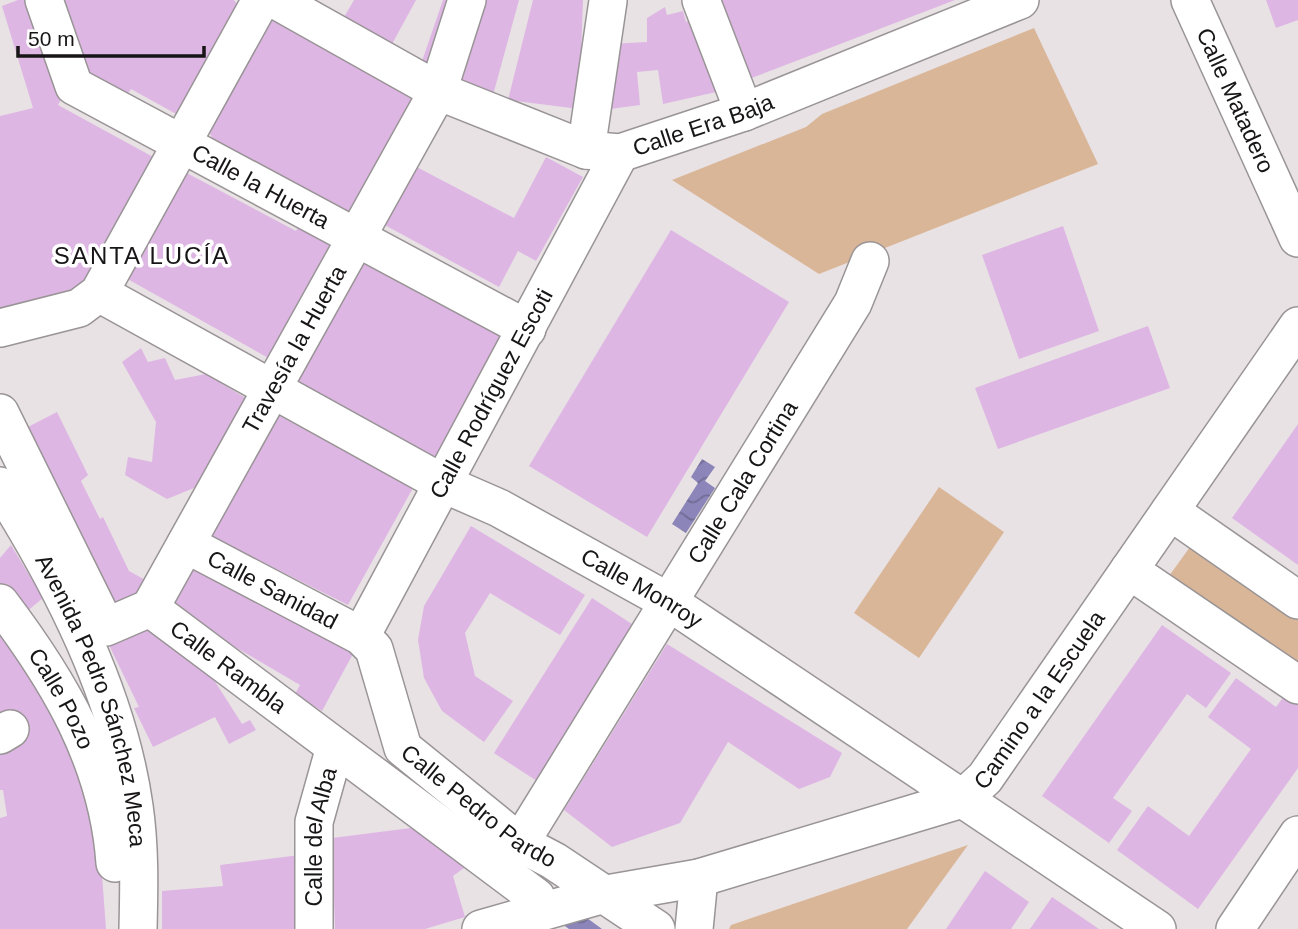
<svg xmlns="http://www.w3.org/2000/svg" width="1298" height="929" viewBox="0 0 1298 929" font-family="Helvetica,sans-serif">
	<defs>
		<pattern id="water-waves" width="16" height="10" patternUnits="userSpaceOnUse" patternTransform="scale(1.75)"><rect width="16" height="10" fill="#8b85b9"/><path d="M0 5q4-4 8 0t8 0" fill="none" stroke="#716c95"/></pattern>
	</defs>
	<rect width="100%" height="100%" fill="#e8e2e4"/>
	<!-- green -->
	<path fill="#dab698" d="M 1034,28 L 1098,164 L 819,274 L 672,180 L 806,127 L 822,114 Z
		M 939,487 L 1004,532 L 919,658 L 854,613 Z
		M 1195,540 L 1298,609 L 1298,675 L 1164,583 Z
		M 968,845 L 907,929 L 729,929 L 731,925 Z"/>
	<!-- water -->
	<path fill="url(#water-waves)" d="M 702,459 L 715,467 L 705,481 L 715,488 L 686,533 L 672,524 L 698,483 L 691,477 Z
		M 587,918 L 602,929 L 569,929 L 562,924 Z"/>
	<!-- building -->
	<path fill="#deb6e4" d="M 18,0 L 32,0 L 63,96 L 58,105 L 155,158 L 83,289 L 0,313 L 0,116 L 33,108 L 2,6 Z
		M 61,0 L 234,0 L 239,7 L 178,115 L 131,89 L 127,95 L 90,75 Z
		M 354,0 L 416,0 L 391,46 L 343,19 Z
		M 443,0 L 461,0 L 436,73 L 420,67 Z
		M 476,0 L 519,0 L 493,95 L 452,82 Z
		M 533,0 L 583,0 L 579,109 L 508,100 Z
		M 713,0 L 955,0 L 744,81 Z
		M 1266,0 L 1298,0 L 1298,20 L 1276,28 Z
		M 665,7 L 667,15 L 683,11 L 686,22 L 695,18 L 725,90 L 663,104 L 658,70 L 637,72 L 640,105 L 610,109 L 610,44 L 647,42 L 647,18 Z
		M 269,17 L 415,92 L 351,211 L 344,214 L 213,140 L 207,126 Z
		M 546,157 L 583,177 L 536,261 L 518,251 L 499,287 L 381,223 L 411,164 L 514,218 Z
		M 183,171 L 296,231 L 298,227 L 334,245 L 272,360 L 124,277 Z
		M 1063,226 L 1099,331 L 1019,359 L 982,255 Z
		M 671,230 L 789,302 L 647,537 L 529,466 Z
		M 362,260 L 502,333 L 434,459 L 295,383 Z
		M 1148,326 L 1170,388 L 998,449 L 975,388 Z
		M 141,348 L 148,362 L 165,358 L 175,380 L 206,374 L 247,399 L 206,483 L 167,499 L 125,475 L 128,457 L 152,462 L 156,422 L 122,362 Z
		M 57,412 L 88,475 L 81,481 L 100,519 L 103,517 L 129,571 L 149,582 L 137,601 L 113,606 L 28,427 Z
		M 276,414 L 413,488 L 348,605 L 208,535 Z
		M 1298,424 L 1298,565 L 1232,518 Z
		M 471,526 L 585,595 L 560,635 L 490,593 L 465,633 L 475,676 L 513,701 L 484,742 L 442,711 L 424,678 L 418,640 L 424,606 Z
		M 11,545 L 43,598 L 20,617 L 0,590 L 0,558 Z
		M 189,561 L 354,652 L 322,711 L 295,694 L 300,685 L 165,606 Z
		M 592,598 L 638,628 L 540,783 L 494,753 Z
		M 0,622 L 68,742 L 98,821 L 106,929 L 0,929 L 0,818 L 7,816 L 3,790 L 0,790 Z
		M 1162,625 L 1231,673 L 1206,708 L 1187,694 L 1113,798 L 1132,811 L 1109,843 L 1042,796 Z
		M 149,627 L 209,672 L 242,724 L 250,720 L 256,730 L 229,744 L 215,717 L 153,747 L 134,708 L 139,707 L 108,643 Z
		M 667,644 L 842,753 L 830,777 L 799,789 L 728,742 L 680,823 L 612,847 L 564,810 Z
		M 1236,678 L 1276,707 L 1285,695 L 1298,704 L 1298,768 L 1198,909 L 1117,850 L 1148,806 L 1189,836 L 1251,749 L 1208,717 Z
		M 419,827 L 468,865 L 453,876 L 465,917 L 425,929 L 335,929 L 332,838 Z
		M 300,855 L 298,929 L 162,929 L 162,891 L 223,886 L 220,865 Z
		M 985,871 L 1029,902 L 1011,929 L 946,929 Z
		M 1052,897 L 1099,929 L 1030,929 Z"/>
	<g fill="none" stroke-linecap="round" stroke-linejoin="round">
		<defs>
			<g id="minor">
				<path id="s1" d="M 44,0 L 74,86 L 527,329"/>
				<path id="s2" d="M 276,0 L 438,91 L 586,150 L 620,153 L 744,112 L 1020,0"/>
				<path d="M 701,0 L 744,112"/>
				<path id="s3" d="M 1190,0 L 1298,238"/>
				<path d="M 586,150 L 608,1"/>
				<path id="s4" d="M 99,293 L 444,484 L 499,508 L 669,602 L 1157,929"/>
				<path d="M 0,328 L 79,308 L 99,293 L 261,0"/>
				<path d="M 0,413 L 106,627 L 150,608"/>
				<path id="s5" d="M 0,486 C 60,581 118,693 134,806 C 140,847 139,888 138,929"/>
				<path d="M 1170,511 L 1298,600"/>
				<path id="s6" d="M 186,544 L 361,636 L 374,649 L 403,748 L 520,843 L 554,861 L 656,929"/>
				<path d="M 1129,570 L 1298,685"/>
				<path id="s7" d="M 0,603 C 60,682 108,763 115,863"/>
				<path id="s8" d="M 150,608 L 438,91 L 467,0"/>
				<path id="s9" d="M 150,608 L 536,897"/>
				<path id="s10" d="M 361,636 L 620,153"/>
				<path d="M 0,735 L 10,729"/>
				<path id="s11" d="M 520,843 L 853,303 L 870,261"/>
				<path id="s12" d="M 314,929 L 314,822 L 335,747"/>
				<path id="s13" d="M 481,929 L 601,895 L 699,878 L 962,799 L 985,778 L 1298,326"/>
				<path d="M 694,929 L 699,878"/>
				<path d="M 1235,929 L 1298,835"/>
			</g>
		</defs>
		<!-- minor casing -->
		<use href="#minor" stroke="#999496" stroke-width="40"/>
		<!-- minor -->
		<use href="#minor" stroke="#fff" stroke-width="37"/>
	</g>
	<g text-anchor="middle" stroke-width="7" stroke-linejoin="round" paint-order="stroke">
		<!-- street labels -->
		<g font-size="23" fill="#171516" stroke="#fff">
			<text dy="8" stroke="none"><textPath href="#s3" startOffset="110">Calle Matadero</textPath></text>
			<text dy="8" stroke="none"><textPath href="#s2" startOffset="467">Calle Era Baja</textPath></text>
			<text dy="8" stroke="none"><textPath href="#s1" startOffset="303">Calle la Huerta</textPath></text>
			<text dy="8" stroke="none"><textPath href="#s8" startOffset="296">Travesía la Huerta</textPath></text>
			<text dy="8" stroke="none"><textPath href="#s10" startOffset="275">Calle Rodríguez Escoti</textPath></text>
			<text dy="8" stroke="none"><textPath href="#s11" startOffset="424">Calle Cala Cortina</textPath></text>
			<text dy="8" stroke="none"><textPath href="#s4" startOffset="618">Calle Monroy</textPath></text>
			<text dy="8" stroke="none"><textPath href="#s6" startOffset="98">Calle Sanidad</textPath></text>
			<text dy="8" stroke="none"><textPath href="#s9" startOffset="98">Calle Rambla</textPath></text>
			<text dy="8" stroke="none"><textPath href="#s13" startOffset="625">Camino a la Escuela</textPath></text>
			<text dy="8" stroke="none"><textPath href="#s7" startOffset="114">Calle Pozo</textPath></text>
			<text dy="8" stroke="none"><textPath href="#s5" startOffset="236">Avenida Pedro Sánchez Meca</textPath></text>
			<text dy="8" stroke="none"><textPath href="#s6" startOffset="415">Calle Pedro Pardo</textPath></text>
			<text dy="8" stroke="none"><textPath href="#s12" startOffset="93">Calle del Alba</textPath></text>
		</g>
		<!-- neighbourhood labels -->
		<g font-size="24" letter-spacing="2" fill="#171516" stroke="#fff">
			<text x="142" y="264">SANTA LUCÍA</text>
		</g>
	</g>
	<!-- scale -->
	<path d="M18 46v10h186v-10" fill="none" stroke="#171516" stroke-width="3.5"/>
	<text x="28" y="46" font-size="21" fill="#171516" stroke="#ffffff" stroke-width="5" paint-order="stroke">50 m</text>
</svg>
